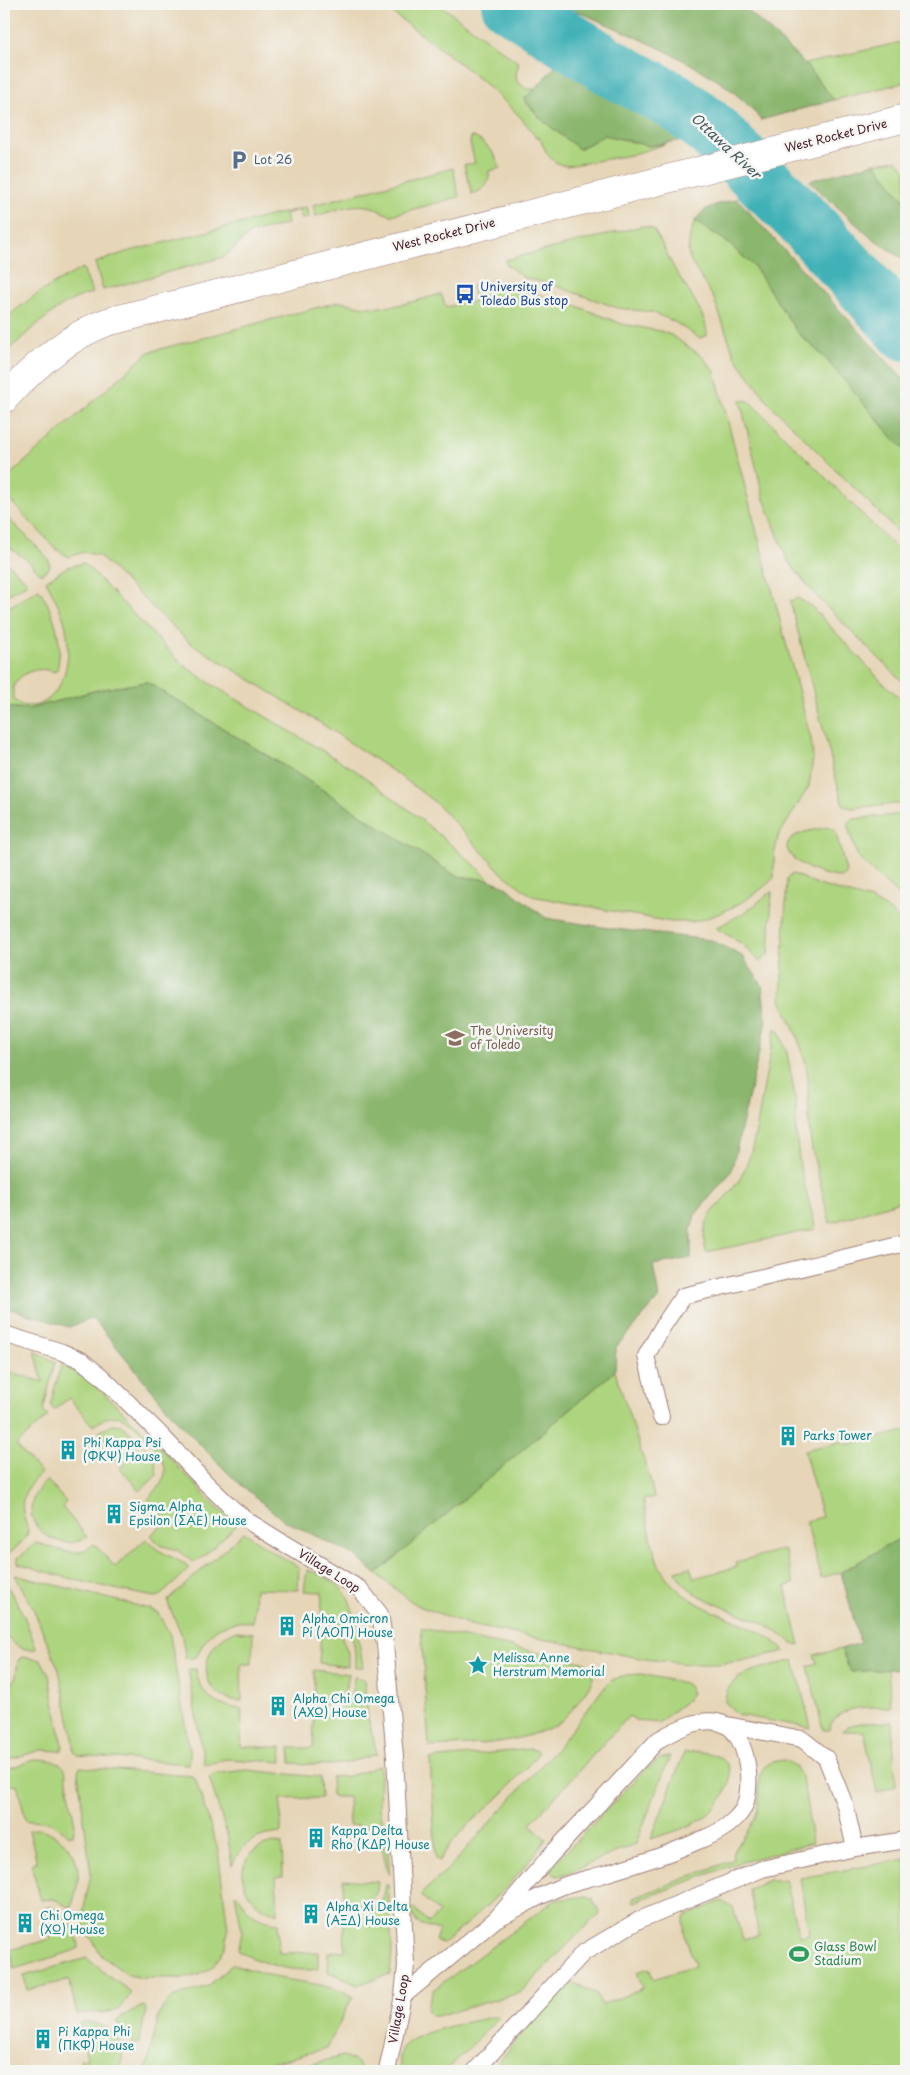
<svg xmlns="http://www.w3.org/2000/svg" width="910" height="2075" viewBox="0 0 910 2075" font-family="'Playpen Sans',sans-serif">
	<rect width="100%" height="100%" fill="#f6f6f2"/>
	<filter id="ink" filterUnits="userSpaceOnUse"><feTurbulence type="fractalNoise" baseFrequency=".02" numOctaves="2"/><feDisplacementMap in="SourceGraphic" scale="10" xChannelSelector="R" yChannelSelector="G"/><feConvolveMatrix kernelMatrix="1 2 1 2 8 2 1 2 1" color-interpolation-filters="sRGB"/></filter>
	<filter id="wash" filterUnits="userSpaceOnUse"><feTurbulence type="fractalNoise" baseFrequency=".0096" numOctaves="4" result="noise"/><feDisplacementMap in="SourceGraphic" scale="20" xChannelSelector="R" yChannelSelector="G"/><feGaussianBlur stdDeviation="1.12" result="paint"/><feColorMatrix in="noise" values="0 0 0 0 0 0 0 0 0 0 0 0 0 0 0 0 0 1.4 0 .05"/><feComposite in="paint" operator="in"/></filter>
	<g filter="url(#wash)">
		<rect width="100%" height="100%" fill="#f2e2c8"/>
		<!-- built -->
		<path fill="#e6d5b7" d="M 4,4 L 906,4 L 906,2071 L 4,2071 Z"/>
		<!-- green -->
		<path fill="#add47e" stroke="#7c7a54" d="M 381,4 L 439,4 L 519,63 L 516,73 L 517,81 L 526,89 L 535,89 L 524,100 L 541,119 L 579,149 L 605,135 L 649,146 L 666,144 L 631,155 L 567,166 C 550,164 546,152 539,137 L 536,138 C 525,119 509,106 493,91 C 457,59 418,33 381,4 Z
			M 906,41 L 906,82 L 834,100 L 805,64 Z
			M 471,137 L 474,137 C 487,144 496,154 500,168 L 489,171 C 490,184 485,190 472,194 L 464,165 L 475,163 L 470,143 Z
			M 897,160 L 906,170 L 906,202 L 875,163 Z
			M 453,168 L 459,197 L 392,215 C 382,214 376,207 367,206 C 351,203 331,212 316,216 L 313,205 Z
			M 306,207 L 309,218 L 302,219 L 299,210 L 285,214 L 287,224 L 251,233 L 224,257 L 103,290 L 95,263 L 126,252 Z
			M 695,221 L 723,239 L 754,266 L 797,332 L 827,360 L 892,437 L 906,451 L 906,540 L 769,403 L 735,357 L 714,299 L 691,262 L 688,252 L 690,234 Z
			M 642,226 L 652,228 C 661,240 666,253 673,266 C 683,285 708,314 707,336 L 699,338 L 673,321 L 651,312 L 618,308 L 550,284 L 525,278 L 508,266 L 505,260 Z
			M 83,268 L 92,293 C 60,300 28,333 4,354 L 4,320 C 28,298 54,283 83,268 Z
			M 490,282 L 513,285 L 532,293 L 572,304 L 622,324 L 660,331 L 671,335 L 702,356 L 715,372 L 811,739 L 813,758 L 809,786 L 778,837 L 774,855 L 774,878 C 753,898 720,917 691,922 C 685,922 678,922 671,922 L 532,896 L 503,874 L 437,804 L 403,778 L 322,724 L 189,642 L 99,556 L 84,552 L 69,557 L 56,549 L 4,494 L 4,480 L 149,352 L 338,302 C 349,302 358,307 368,307 C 393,309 418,300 441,294 L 446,307 L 475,301 L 472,286 Z
			M 740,400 L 749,401 L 906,558 L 906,685 L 816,596 L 788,561 L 764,499 Z
			M 4,514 L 48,558 L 50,567 L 41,574 L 26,559 L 4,544 Z
			M 4,560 L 28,583 L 4,597 Z
			M 84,563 L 182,664 L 211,684 L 355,770 L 412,812 L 475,865 L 490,880 L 456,876 L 304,778 L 147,682 L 97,690 L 29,709 L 4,707 L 4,610 L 39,589 C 54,612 64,642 57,670 L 54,672 C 33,663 5,680 15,701 C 22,706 28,707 37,705 C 64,697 71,659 67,635 C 65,615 55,598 46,581 L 67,567 Z
			M 798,598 L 812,607 L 883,683 L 906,703 L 906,803 L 851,808 L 845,806 L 842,802 L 790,601 Z
			M 906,814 L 906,902 L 858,858 L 848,827 L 849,822 L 853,819 Z
			M 828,827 L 835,830 L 846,871 L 845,876 C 830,882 772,857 791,839 C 799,831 817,830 828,827 Z
			M 793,874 L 822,886 L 871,900 L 892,912 L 906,926 L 906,1199 L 830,1223 L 812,1150 L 809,1128 L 808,1077 L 805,1060 L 797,1036 L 781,1000 L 787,878 Z
			M 772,891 L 769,954 L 762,960 L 758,960 L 741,943 L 716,928 L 747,911 Z
			M 775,1028 L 778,1030 L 787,1053 L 796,1101 L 796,1133 L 800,1167 L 816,1229 L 706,1252 C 696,1211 728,1204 743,1173 C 754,1150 758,1121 762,1096 C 766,1073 771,1051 775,1028 Z
			M 35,1351 L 55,1362 L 43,1411 L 48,1416 L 16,1445 L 41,1473 C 27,1486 19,1498 24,1517 C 25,1522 28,1528 28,1532 C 27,1540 10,1553 4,1557 L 4,1370 L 43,1382 Z
			M 61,1365 L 87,1378 L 150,1437 L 148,1439 L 133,1424 L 119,1416 L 105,1418 L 93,1426 L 69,1398 L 54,1410 L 50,1405 Z
			M 615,1371 L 650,1479 L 654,1497 L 643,1500 C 648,1519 652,1550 660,1567 C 685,1616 750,1614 785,1651 L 741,1661 L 717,1664 L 688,1664 L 645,1659 L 470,1625 L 416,1605 L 376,1574 Z
			M 112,1424 L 122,1425 L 141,1443 L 117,1464 L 114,1460 L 119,1455 L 99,1432 Z
			M 906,1431 L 906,1535 L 841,1572 L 821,1578 L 806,1521 L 822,1517 L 804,1450 L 845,1441 L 846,1445 Z
			M 153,1440 L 216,1507 L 237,1525 L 198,1561 L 194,1562 L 177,1550 L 160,1545 L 151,1535 L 167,1521 L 148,1499 C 171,1476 170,1467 150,1442 Z
			M 144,1446 L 155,1461 L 157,1475 L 140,1491 L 120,1468 Z
			M 47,1480 L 66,1502 L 62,1507 L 87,1537 C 59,1557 4,1519 47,1480 Z
			M 244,1532 L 272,1552 L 299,1567 L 298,1590 L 255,1589 L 253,1622 C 225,1620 207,1629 197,1657 L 186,1659 L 181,1633 L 169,1606 L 168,1600 Z
			M 146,1539 L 158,1550 L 187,1565 L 188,1569 L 186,1572 L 160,1596 L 154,1597 C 108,1588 62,1578 18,1563 L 18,1558 L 36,1543 C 57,1547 74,1561 94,1544 L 115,1567 Z
			M 784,1549 L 794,1584 L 785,1587 L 800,1645 L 795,1644 C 785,1638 775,1630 765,1624 C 743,1613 682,1597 676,1571 L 690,1567 L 694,1578 L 737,1567 L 736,1562 Z
			M 307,1570 C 319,1574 335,1581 344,1591 C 355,1603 360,1650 363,1667 L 355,1667 C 355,1635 354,1626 321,1619 L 322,1592 L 304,1591 Z
			M 15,1575 L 150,1609 L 158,1613 L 170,1635 L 190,1754 L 189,1764 L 77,1755 L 74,1751 L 74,1743 L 59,1670 L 32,1606 Z
			M 4,1579 L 24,1616 L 36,1647 L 35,1649 C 19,1651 13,1644 4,1633 Z
			M 421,1628 L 583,1662 C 595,1668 596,1676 589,1686 C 581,1699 571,1712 560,1722 C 554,1727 546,1729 539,1732 C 503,1745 467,1745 429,1747 Z
			M 237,1631 L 253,1633 L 252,1664 L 241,1664 L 242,1701 C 196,1701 195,1643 237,1631 Z
			M 321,1631 L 333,1632 L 341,1635 L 348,1653 L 348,1667 L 319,1663 Z
			M 841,1649 L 851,1672 L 888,1669 L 891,1707 C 869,1707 836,1704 829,1730 L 823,1730 L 808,1666 L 817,1663 L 814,1655 Z
			M 23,1657 L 41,1660 L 49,1675 L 63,1748 L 61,1751 L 41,1750 L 4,1761 L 4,1695 L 16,1676 L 18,1660 Z
			M 794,1660 L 811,1728 L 738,1715 L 725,1702 C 725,1670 772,1667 794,1660 Z
			M 188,1669 L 196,1669 C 199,1696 217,1707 242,1709 L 241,1747 L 281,1747 L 282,1762 L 226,1759 L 206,1765 L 204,1763 Z
			M 314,1670 L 349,1674 C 345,1699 339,1703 314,1705 Z
			M 641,1674 L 684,1683 L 688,1686 L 692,1693 L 686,1701 L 658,1723 L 637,1721 L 629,1716 L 530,1824 L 546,1839 C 517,1881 485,1908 446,1941 L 443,1943 L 435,1941 L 439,1930 L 417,1923 L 412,1914 L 412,1907 L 429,1923 L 439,1912 L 420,1895 L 449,1868 L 558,1747 L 602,1690 L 612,1680 L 626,1675 Z
			M 354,1677 L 364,1679 L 368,1718 L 377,1754 L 346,1763 L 330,1765 L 291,1763 L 290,1748 L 313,1748 L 314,1717 C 340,1716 353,1703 354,1677 Z
			M 892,1722 L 896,1786 L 877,1793 L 864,1731 L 843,1731 L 847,1726 L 860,1723 Z
			M 531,1749 L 537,1751 L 537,1755 C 527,1766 517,1779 506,1790 C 485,1811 453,1834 440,1861 L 436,1859 L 430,1759 Z
			M 684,1753 C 695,1752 709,1751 719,1757 C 744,1771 721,1805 705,1817 C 690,1828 668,1833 651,1839 Z
			M 670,1756 L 636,1844 L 562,1875 L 557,1876 L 551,1870 L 555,1863 L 645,1770 L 660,1759 Z
			M 36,1759 C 47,1760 58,1759 65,1769 L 75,1825 L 73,1835 L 68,1835 C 55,1823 45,1819 26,1821 L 17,1784 L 4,1787 L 4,1770 Z
			M 784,1760 C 789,1763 794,1764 797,1769 C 806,1782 809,1825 812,1843 L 735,1864 L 634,1902 L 633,1898 L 733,1860 L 732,1854 C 739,1842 749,1831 755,1818 C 766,1793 745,1763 784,1760 Z
			M 380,1766 L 379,1809 L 387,1843 L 390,1874 L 388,1874 L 381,1841 L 369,1827 L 349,1825 L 348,1797 L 332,1797 L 331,1777 L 349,1776 Z
			M 80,1767 L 191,1776 L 195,1778 L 218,1850 L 228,1930 L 226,1946 L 212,1968 L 199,1975 L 186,1978 L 143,1978 L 128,1975 L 102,1956 L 85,1928 L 82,1918 L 91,1874 L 78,1772 Z
			M 246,1770 L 320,1777 L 321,1798 L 281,1799 L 281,1833 C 255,1836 245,1840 232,1865 L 228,1838 L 209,1777 L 213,1774 Z
			M 35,1829 C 45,1829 52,1833 60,1839 C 83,1856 81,1882 71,1907 L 68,1907 L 54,1899 L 41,1900 L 31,1864 L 37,1862 L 29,1830 Z
			M 275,1843 L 282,1844 L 283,1876 L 276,1877 L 278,1913 C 241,1909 223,1851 275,1843 Z
			M 906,1859 L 906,2071 L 491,2071 C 517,2040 542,2008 574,1983 L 596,1994 L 602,2005 L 643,1988 L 637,1972 L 649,1968 L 653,1979 L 695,1966 L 684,1932 L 684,1917 L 721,1901 L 733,1908 L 743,1939 L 759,1935 L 749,1889 L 769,1880 L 785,1880 L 799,1936 L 809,1934 L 800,1878 Z
			M 343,1879 L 378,1882 L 377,1891 L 367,1906 L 344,1911 Z
			M 386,1884 L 388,1884 L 392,1950 L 390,1974 L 357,1985 L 342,1977 L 328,1972 L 328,1952 L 345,1951 L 344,1922 C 370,1918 382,1912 386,1884 Z
			M 235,1894 C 240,1897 242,1901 245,1907 C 253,1918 264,1921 278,1923 L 279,1953 L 318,1952 L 318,1969 C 292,1973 265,1964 241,1953 L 238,1951 L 242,1931 Z
			M 587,1896 L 593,1899 L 600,1915 L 589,1923 L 520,1993 L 437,2016 L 432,2016 L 428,2012 L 427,2006 L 433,1990 L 555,1900 Z
			M 49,1906 C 63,1910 79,1933 79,1948 L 70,1952 L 14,1969 L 10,1950 L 51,1939 L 43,1908 Z
			M 87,1958 L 107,1975 L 131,1992 C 118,2020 101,2010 77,2014 L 69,1980 L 27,1990 L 24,1976 Z
			M 233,1964 C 247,1968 260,1973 274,1977 C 301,1983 328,1983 353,1996 L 327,2048 L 242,2071 L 146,2071 L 158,2018 L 163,2007 L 172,1998 L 208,1986 Z
			M 143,2006 L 145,2007 L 146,2010 L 139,2043 L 132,2044 L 126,2031 L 116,2022 L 122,2016 Z
			M 497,2016 L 499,2017 L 446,2071 L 400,2071 C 400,2064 399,2054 403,2048 C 414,2030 476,2021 497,2016 Z
			M 88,2022 C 116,2025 128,2046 120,2071 L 83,2071 L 80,2059 L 87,2058 L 79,2023 Z
			M 343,2056 L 357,2062 L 363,2071 L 284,2071 Z"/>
		<!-- forest -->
		<path fill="#8ab66d" stroke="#6a6a4c" d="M 568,4 L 741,4 L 805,64 L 834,100 L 761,120 C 726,71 632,36 577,11 Z
			M 558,63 C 604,80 644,112 683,140 L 649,146 L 605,135 L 579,149 L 541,119 L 524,99 L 535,89 Z
			M 875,163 L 906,202 L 906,261 L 868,235 L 809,181 Z
			M 737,199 L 906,382 L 906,451 L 892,437 L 827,360 L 797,332 L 754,266 L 723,239 L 695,221 C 705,205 720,204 737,199 Z
			M 147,682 L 304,778 L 456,876 L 490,880 L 503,885 L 546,918 L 615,929 L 711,940 L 742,956 L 762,985 L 766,1022 L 731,1172 L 695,1215 L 691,1229 L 691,1258 L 653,1265 L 659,1298 L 616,1347 L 615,1371 L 376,1574 L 354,1555 L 283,1520 L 233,1478 L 179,1423 L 93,1318 L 69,1327 L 4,1307 L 4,707 L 29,709 L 97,690 Z
			M 906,1535 L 906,1668 L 851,1672 L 841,1649 L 860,1643 L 841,1572 Z"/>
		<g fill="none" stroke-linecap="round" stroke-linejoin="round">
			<!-- river -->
			<path stroke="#40b1b7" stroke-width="58" d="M 510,4 L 617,71 L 674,101 L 706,125 L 803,220 L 906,332"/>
		</g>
	</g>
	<g filter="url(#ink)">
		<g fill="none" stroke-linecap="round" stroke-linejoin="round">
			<defs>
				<path id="service" d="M 4,1334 L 62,1352 L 81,1360 L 101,1376 L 158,1432 L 206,1483 L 233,1509 L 251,1523 L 280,1541 L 360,1589 L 380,1614 L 385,1644 L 395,1757 L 406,1965 L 403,1996 L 387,2071
					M 661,1417 L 646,1356 L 663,1326 L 683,1296 L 906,1243
					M 727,1725 L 802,1739 L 826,1758 L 845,1805 L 855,1848
					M 403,1996 L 496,1919 L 549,1857 L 658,1740 C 677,1729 704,1714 726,1725 C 748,1737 754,1788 743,1809 C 741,1813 737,1817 734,1820 C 724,1830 711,1836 698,1841 C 667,1855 634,1865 601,1875 C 587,1879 571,1882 558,1888 C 537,1897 517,1909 496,1919
					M 475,2071 L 583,1953 L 639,1920 L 762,1869 L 855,1848 L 906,1840"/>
				<path id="minor" d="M 4,399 C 32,368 67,337 107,322 L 906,118"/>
			</defs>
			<!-- service casing -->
			<use href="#service" stroke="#9e807a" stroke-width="18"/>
			<!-- minor casing -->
			<use href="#minor" stroke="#9e807a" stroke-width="29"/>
			<!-- service -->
			<use href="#service" stroke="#fff" stroke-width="16"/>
			<!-- minor -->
			<use href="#minor" stroke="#fff" stroke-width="28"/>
		</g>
	</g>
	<!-- icons -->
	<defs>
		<symbol id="parking-bare" viewBox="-9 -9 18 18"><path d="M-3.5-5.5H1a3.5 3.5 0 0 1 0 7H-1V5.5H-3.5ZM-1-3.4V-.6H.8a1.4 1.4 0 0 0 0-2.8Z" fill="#5c6f8a" stroke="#f6f6f2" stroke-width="2.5" paint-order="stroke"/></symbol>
		<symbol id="bus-bare" viewBox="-9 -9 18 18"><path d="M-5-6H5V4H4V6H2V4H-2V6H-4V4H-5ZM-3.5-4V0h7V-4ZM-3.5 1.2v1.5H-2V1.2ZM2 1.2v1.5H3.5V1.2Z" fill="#1a4fb4" stroke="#f6f6f2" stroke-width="2.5" paint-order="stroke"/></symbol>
		<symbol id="university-bare" viewBox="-9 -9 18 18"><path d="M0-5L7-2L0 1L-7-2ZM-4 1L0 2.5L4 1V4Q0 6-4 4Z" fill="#8d6e63" stroke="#f6f6f2" stroke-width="2.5" paint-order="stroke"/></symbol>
		<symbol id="building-bare" viewBox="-9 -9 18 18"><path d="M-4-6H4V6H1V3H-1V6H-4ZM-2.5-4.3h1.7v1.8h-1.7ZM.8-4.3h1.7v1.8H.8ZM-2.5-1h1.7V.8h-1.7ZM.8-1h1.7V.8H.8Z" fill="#0f9aa8" stroke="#f6f6f2" stroke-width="2.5" paint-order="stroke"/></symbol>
		<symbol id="sight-bare" viewBox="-9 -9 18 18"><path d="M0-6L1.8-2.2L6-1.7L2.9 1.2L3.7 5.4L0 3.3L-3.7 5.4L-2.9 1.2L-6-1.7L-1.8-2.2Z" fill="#0f9aa8" stroke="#f6f6f2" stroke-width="2.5" paint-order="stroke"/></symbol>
		<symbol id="stadium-bare" viewBox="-9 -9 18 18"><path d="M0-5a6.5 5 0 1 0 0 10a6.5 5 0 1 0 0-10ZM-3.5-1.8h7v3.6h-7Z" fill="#2e9e5b" stroke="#f6f6f2" stroke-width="2.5" paint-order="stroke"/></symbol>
	</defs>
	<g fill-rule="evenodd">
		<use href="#parking-bare" x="225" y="146" width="28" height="28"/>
		<use href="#bus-bare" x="451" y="280" width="28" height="28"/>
		<use href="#university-bare" x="441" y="1024" width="28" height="28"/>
		<use href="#building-bare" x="774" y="1422" width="28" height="28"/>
		<use href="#building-bare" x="54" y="1436" width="28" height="28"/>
		<use href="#building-bare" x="100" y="1500" width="28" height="28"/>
		<use href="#building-bare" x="273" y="1612" width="28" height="28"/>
		<use href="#sight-bare" x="464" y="1651" width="28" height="28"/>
		<use href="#building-bare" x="264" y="1692" width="28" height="28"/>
		<use href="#building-bare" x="302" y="1824" width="28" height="28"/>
		<use href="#building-bare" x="297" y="1900" width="28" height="28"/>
		<use href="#building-bare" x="11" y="1909" width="28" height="28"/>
		<use href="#stadium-bare" x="785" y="1940" width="28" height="28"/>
		<use href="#building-bare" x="29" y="2025" width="28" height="28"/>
	</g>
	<g text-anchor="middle" stroke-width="5" stroke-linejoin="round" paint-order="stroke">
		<!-- street labels -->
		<g font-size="12" fill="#4a1f2b" stroke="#f6f6f2">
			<text transform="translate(836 136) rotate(-14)" y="4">West Rocket Drive</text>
			<text transform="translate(444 235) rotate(-14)" y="4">West Rocket Drive</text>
			<text transform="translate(329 1571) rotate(32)" y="4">Village Loop</text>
			<text transform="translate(399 2009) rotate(-80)" y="4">Village Loop</text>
		</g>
		<!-- service labels -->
		<g font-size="12" fill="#4e5e75" stroke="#f6f6f2" text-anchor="start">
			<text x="254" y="164">Lot 26</text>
		</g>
		<!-- transit labels -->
		<g font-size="12" fill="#164399" stroke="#f6f6f2" text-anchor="start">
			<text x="480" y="291">University of<tspan x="480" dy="14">Toledo Bus stop</tspan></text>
		</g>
		<!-- education labels -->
		<g font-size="12" fill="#785e54" stroke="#f6f6f2" text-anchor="start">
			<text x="470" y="1035">The University<tspan x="470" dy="14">of Toledo</tspan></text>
		</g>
		<!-- culture labels -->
		<g font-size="12" fill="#0d838f" stroke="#f6f6f2" text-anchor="start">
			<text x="803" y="1440">Parks Tower</text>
			<text x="83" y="1447">Phi Kappa Psi<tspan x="83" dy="14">(ΦΚΨ) House</tspan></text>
			<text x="129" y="1511">Sigma Alpha<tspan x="129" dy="14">Epsilon (ΣΑΕ) House</tspan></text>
			<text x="302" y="1623">Alpha Omicron<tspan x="302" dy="14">Pi (ΑΟΠ) House</tspan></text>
			<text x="493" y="1662">Melissa Anne<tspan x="493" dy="14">Herstrum Memorial</tspan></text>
			<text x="293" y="1703">Alpha Chi Omega<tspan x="293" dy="14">(ΑΧΩ) House</tspan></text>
			<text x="331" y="1835">Kappa Delta<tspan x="331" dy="14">Rho (ΚΔΡ) House</tspan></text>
			<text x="326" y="1911">Alpha Xi Delta<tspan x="326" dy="14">(ΑΞΔ) House</tspan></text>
			<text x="40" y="1920">Chi Omega<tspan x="40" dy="14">(ΧΩ) House</tspan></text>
			<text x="58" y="2036">Pi Kappa Phi<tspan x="58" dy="14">(ΠΚΦ) House</tspan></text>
		</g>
		<!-- leisure labels -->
		<g font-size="12" fill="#27864d" stroke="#f6f6f2" text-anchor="start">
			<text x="814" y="1951">Glass Bowl<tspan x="814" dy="14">Stadium</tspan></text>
		</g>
		<!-- water labels -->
		<g font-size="14" font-style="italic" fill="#465963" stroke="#f6f6f2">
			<text transform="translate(726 146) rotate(43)" y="5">Ottawa River</text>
		</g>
	</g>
	<!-- margin -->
	<rect width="910" height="2075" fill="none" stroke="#f6f6f2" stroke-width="20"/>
</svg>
